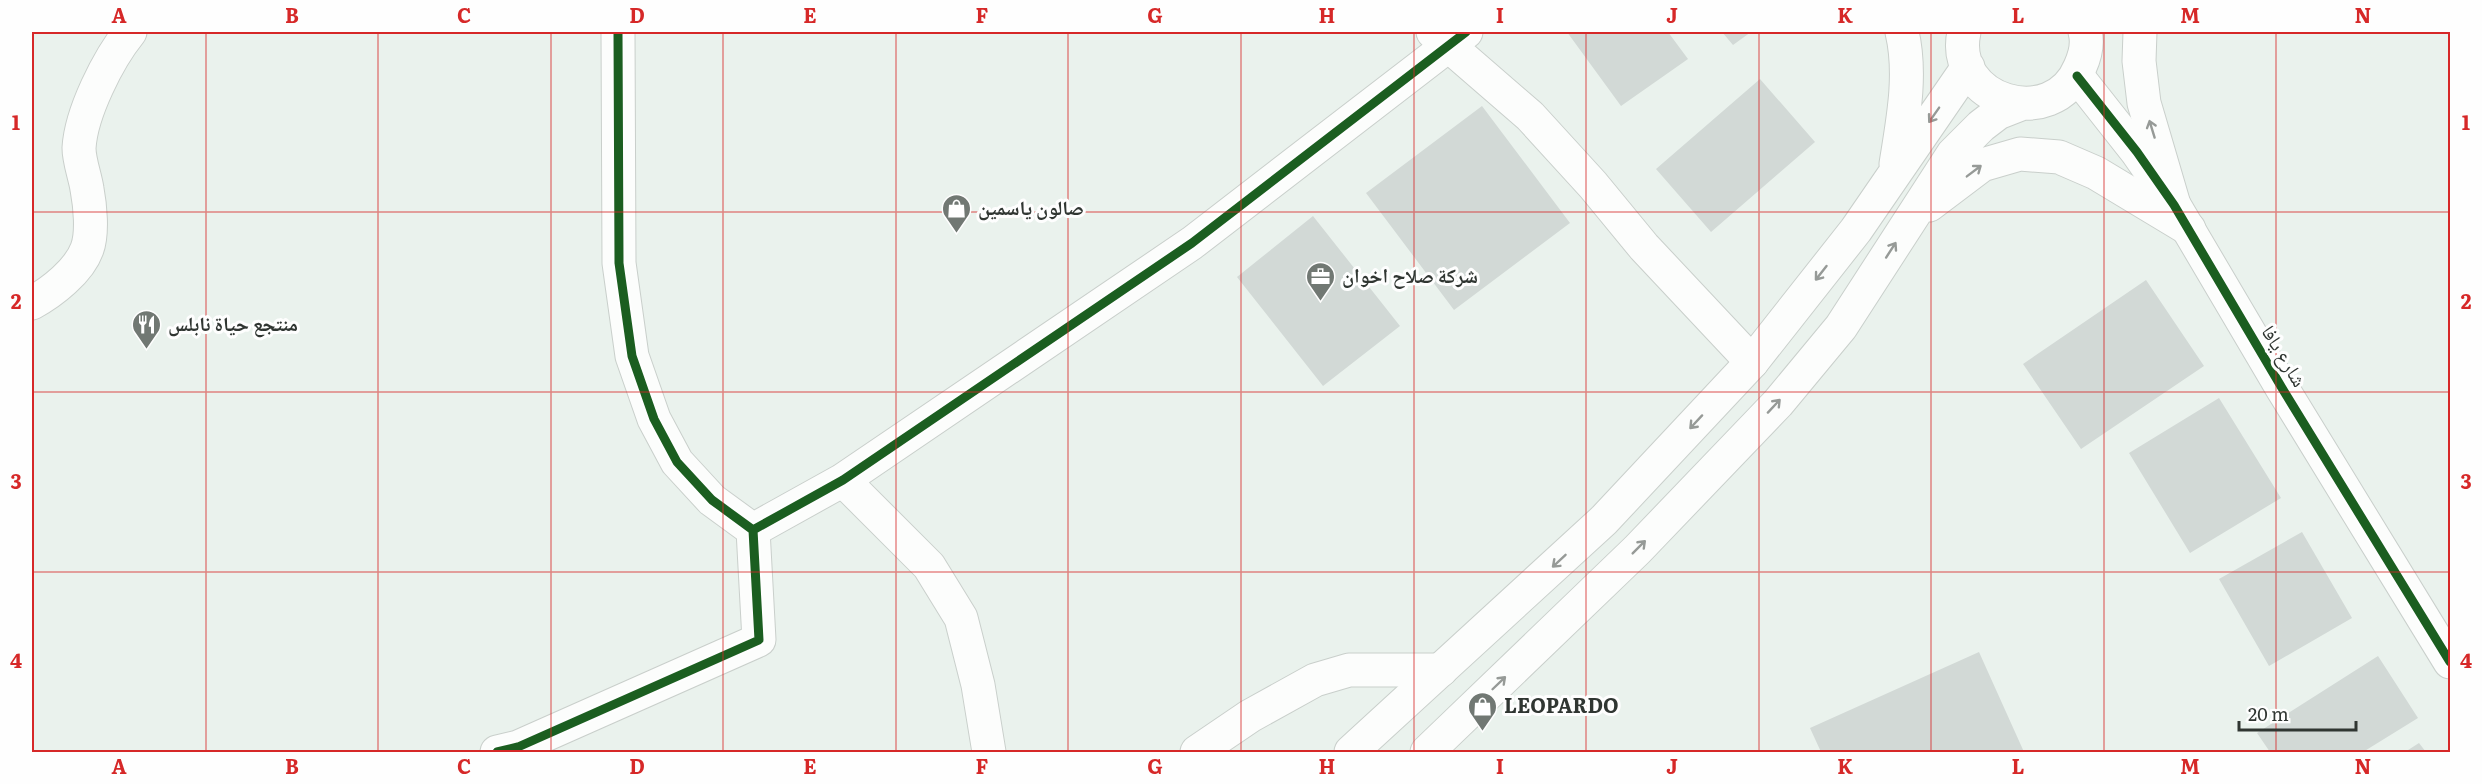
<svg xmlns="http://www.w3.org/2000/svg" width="2482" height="784" viewBox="0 0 2482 784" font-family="Literata,'Noto Naskh Arabic',serif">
	<rect width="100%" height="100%" fill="#eaf2ed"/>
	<!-- building -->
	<path fill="#d2d9d6" d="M 1567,32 L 1668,32 L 1688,59 L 1621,106 Z
		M 1722,32 L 1751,32 L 1733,45 Z
		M 1760,79 L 1815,142 L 1711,232 L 1656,169 Z
		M 1482,106 L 1570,223 L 1454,310 L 1366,193 Z
		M 1313,216 L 1400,326 L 1323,386 L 1237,277 Z
		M 2146,280 L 2204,366 L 2081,449 L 2023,364 Z
		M 2219,398 L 2281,498 L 2190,553 L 2129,453 Z
		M 2302,532 L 2352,618 L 2269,666 L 2219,579 Z
		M 1979,652 L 2024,752 L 1821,752 L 1810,728 Z
		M 2378,656 L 2418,718 L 2363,752 L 2270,752 L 2257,733 Z
		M 2419,743 L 2426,752 L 2405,752 Z"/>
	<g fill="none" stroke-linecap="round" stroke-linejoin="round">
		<defs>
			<path id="minor" d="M 1433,32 L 1530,116 L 1593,185 L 1644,247 L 1752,362
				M 2077,76 L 2137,152 L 2174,205 L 2282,388 L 2450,662
				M 32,303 C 52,292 79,271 87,249 C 93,233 90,205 87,189 C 85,176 79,161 79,148 C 81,113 108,59 130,32
				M 843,480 L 929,566 L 961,618 L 978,685 L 989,752
				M 753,530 L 843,480 L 1192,243 L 1466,32
				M 497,752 L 518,747 L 759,640 L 753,530 L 712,500 L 677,462 L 654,419 L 632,356 L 619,263 L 618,32
				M 1197,752 L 1250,716 L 1315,680 L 1349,670 L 1441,670"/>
			<path id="major" d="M 1964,32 C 1949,101 2053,133 2080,67 C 2085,56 2088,43 2085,32
				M 2140,32 L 2139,61 L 2144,103 L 2174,205
				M 1896,164 C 1903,120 1912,75 1902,32
				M 1929,205 L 1982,165 L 2020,154 L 2059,157 L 2096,173 L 2189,229
				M 1351,752 L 1604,520 L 1752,362 L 1856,230 L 1968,67
				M 1427,752 L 1637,550 L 1778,403 L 1841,327 L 1953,154 L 1981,126 L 1998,113 L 2021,104"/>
		</defs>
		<!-- minor casing -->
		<use href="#minor" stroke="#c9cfcb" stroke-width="35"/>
		<!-- major casing -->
		<use href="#major" stroke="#c9cfcb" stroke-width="35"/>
		<!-- minor -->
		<use href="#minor" stroke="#fcfdfc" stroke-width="33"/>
		<!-- major -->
		<use href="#major" stroke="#fcfdfc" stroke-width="33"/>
		<defs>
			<path id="cycleway" d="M 2077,76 L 2137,152 L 2174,205 L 2282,388 L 2450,662
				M 753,530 L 843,480 L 1192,243 L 1466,32
				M 497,752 L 518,747 L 759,640 L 753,530 L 712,500 L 677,462 L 654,419 L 632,356 L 619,263 L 618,32"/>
		</defs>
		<!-- cycleway casing -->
		<use href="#cycleway" stroke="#fefefe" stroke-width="13"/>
		<!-- cycleway -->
		<use href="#cycleway" stroke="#1b5e20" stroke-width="9"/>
	</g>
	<!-- one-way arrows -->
	<defs><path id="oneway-shaft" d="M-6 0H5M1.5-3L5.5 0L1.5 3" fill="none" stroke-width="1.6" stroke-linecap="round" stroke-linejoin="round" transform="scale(1.5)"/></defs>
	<g stroke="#969a97">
		<use href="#oneway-shaft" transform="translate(1934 115) rotate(125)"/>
		<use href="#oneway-shaft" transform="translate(2152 129) rotate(-107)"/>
		<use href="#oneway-shaft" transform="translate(1974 171) rotate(-37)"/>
		<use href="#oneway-shaft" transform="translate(1891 250) rotate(-57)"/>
		<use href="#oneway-shaft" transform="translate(1821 273) rotate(128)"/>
		<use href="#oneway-shaft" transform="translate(1774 406) rotate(-47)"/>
		<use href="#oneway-shaft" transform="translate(1696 422) rotate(133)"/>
		<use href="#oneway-shaft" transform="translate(1639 547) rotate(-45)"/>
		<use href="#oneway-shaft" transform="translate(1559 561) rotate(137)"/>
		<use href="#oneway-shaft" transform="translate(1499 683) rotate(-44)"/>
	</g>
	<!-- grid -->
	<path fill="none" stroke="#d62828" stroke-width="1.5" stroke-opacity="0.55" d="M 206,32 L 206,752M 378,32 L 378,752M 551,32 L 551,752M 723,32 L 723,752M 896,32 L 896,752M 1068,32 L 1068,752M 1241,32 L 1241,752M 1414,32 L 1414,752M 1586,32 L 1586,752M 1759,32 L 1759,752M 1931,32 L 1931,752M 2104,32 L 2104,752M 2276,32 L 2276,752M 32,212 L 2450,212M 32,392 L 2450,392M 32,572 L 2450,572"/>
	<!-- icons -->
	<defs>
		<symbol id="shop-pin" viewBox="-11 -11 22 30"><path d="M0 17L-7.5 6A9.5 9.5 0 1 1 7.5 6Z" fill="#717873" stroke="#fefefe"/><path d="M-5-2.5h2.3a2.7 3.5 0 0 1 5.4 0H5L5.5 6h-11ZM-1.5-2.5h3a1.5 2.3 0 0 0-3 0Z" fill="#fff"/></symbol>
		<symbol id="office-pin" viewBox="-11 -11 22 30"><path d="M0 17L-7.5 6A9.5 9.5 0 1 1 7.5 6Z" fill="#717873" stroke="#fefefe"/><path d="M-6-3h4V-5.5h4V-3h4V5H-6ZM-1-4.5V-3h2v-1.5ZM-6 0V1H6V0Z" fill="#fff"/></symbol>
		<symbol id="restaurant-pin" viewBox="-11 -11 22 30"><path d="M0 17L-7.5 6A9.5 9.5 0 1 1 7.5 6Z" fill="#717873" stroke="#fefefe"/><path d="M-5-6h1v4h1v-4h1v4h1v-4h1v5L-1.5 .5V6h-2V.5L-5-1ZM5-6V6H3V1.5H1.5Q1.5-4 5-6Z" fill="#fff"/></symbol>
	</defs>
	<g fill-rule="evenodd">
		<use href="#shop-pin" x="940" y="192" width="33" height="45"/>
		<use href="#office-pin" x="1304" y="260" width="33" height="45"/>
		<use href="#restaurant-pin" x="130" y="308" width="33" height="45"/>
		<use href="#shop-pin" x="1466" y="690" width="33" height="45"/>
	</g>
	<g text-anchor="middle" stroke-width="6" stroke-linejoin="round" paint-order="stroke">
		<!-- poi labels -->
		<g font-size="20" font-weight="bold" fill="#303632" stroke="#fefefe" text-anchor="start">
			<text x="978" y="215">صالون ياسمين</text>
			<text x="1342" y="283">شركة صلاح اخوان</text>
			<text x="168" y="331">منتجع حياة نابلس</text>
			<text x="1504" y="713">LEOPARDO</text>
		</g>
		<!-- street labels -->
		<g font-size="20" fill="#303632" stroke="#fefefe">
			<text transform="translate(2284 356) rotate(59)" y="7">شارع يافا</text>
		</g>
	</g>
	<!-- border -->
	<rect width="2482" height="784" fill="none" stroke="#fefefe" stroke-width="66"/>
	<!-- scale -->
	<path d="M2239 721v9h117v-9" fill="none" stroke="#303632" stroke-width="3"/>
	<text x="2248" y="721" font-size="18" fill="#303632" stroke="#fefefe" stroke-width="4.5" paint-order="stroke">20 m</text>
	<rect x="33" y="33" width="2416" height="718" fill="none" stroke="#d62828" stroke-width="2"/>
	<g font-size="20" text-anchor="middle" font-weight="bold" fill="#d62828">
		<text x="119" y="23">A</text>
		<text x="292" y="23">B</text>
		<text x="464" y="23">C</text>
		<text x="637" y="23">D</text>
		<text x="810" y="23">E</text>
		<text x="982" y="23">F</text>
		<text x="1155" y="23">G</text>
		<text x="1327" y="23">H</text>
		<text x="1500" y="23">I</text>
		<text x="1672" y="23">J</text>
		<text x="1845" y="23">K</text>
		<text x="2018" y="23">L</text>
		<text x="2190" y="23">M</text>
		<text x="2363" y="23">N</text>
		<text x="16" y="130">1</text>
		<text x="2466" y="130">1</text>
		<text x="16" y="309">2</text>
		<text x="2466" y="309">2</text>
		<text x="16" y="489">3</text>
		<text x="2466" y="489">3</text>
		<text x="16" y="668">4</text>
		<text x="2466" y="668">4</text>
		<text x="119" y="774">A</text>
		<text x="292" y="774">B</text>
		<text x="464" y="774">C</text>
		<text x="637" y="774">D</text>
		<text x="810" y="774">E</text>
		<text x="982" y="774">F</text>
		<text x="1155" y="774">G</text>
		<text x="1327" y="774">H</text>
		<text x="1500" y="774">I</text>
		<text x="1672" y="774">J</text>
		<text x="1845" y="774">K</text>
		<text x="2018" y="774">L</text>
		<text x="2190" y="774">M</text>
		<text x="2363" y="774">N</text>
	</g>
</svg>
